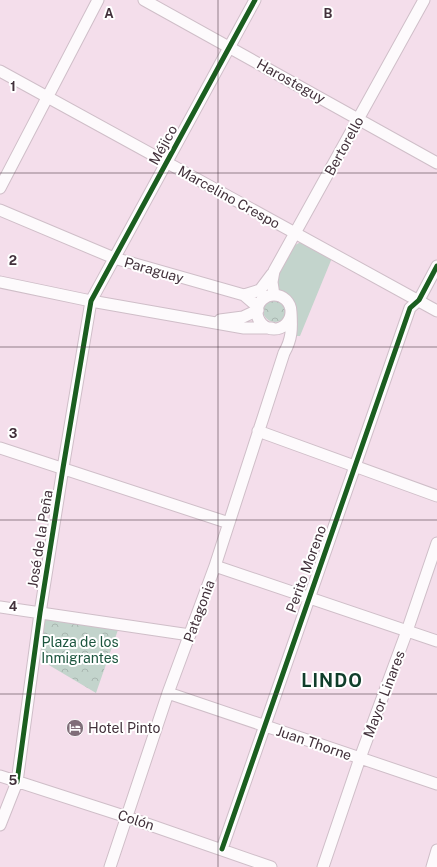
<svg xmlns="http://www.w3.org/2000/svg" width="437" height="867" viewBox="0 0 437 867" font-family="'Public Sans',sans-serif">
	<defs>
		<pattern id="park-crowns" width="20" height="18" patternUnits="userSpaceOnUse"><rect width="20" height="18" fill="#c3d4cc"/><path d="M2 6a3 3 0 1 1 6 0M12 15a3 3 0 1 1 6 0" fill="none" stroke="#a9b6b0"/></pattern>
	</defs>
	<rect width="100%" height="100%" fill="#f4deeb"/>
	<!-- green -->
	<path fill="#c3d4cc" d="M 301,242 L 332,258 L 300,336 L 295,336 C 294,320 297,299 279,293 L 277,283 L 278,276 L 295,245 Z"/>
	<!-- park -->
	<path fill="url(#park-crowns)" d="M263 310a12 12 0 1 1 24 0a12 12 0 1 1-24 0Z
		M 46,617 L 119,627 L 96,693 L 37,658 L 44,619 Z"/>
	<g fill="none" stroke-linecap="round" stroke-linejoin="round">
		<defs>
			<path id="minor" d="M 144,0 L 437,163
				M 0,71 L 437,311
				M 0,188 L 98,0
				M 0,210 L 114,258 L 244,295 L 258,307
				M 0,282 L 91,301 L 244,328 L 272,328
				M 244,295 L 260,290 L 272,274
				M 274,295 L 272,282 L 274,271 L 424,0
				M257 312a17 17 0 1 1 34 0a17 17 0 1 1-34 0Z
				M 220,320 L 243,317 L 258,310
				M 258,431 L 437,496
				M 0,448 L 229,523
				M 215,566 L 437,641
				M 0,607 L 190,635
				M 168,693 L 437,784
				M 0,776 L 127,817 L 271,867
				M 0,825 L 17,782 L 40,613 L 63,468 L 91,301 L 255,0
				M 222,849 L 410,308 L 419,300 L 437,266
				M 110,867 L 168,693 L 215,566 L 284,353 C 292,339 292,329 291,312
				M 323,867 L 360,758 L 407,631 L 437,543
				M 432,867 L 437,850"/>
		</defs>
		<!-- minor casing -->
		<use href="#minor" stroke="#cfbec8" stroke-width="13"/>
		<!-- minor -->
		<use href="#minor" stroke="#fdfafc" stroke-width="11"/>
		<defs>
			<path id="cycleway" d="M 17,782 L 40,613 L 63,468 L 91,301 L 255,0
				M 222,849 L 410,308 L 419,300 L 437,266"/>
		</defs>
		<!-- cycleway casing -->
		<use href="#cycleway" stroke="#fff" stroke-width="8"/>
		<!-- cycleway -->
		<use href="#cycleway" stroke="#1b5e20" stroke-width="5"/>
	</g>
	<!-- grid -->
	<path fill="none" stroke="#42313b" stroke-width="1" stroke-opacity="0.55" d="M 218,0 L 218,867M 0,173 L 437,173M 0,347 L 437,347M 0,520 L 437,520M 0,694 L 437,694"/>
	<!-- icons -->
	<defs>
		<symbol id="hotel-disc" viewBox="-11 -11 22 22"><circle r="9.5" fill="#806e79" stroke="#fff"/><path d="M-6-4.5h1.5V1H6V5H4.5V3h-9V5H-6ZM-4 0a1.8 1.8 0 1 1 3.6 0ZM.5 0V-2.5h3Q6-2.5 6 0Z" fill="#fff"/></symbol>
	</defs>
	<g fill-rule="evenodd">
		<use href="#hotel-disc" x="65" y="718" width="20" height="20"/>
	</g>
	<g text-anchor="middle" stroke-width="4" stroke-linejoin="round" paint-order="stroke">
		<!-- street labels -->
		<g font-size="14" fill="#42313b" stroke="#fff">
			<text transform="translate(291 81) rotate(29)" y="5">Harosteguy</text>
			<text transform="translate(163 145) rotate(-61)" y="5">Méjico</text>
			<text transform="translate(344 146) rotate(-61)" y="5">Bertorello</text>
			<text transform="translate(229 197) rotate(29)" y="5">Marcelino Crespo</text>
			<text transform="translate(154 270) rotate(16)" y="5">Paraguay</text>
			<text transform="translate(40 539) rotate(-81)" y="5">José de la Peña</text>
			<text transform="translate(306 569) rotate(-70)" y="5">Perito Moreno</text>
			<text transform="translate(199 611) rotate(-70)" y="5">Patagonia</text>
			<text transform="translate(384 694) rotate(-69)" y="5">Mayor Linares</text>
			<text transform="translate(314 743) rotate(19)" y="5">Juan Thorne</text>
			<text transform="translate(136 820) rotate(18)" y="5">Colón</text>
		</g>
		<!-- park labels -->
		<g font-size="14" fill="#1c553e" stroke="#fff">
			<text x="80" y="647">Plaza de los<tspan x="80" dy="16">Inmigrantes</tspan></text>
		</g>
		<!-- poi labels -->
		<g font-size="14" fill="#42313b" stroke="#fff" text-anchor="start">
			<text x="88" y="733">Hotel Pinto</text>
		</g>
		<!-- district labels -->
		<g font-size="18" font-weight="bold" letter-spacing="1" fill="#103e2b" stroke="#fff">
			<text x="332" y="687">LINDO</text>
		</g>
	</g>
	<g font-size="13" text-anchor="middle" font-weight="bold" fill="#42313b" stroke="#fff" stroke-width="4" stroke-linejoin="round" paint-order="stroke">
		<text x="109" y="18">A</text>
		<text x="328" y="18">B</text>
		<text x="13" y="91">1</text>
		<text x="13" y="265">2</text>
		<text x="13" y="438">3</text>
		<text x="13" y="611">4</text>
		<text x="13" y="785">5</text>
	</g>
</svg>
